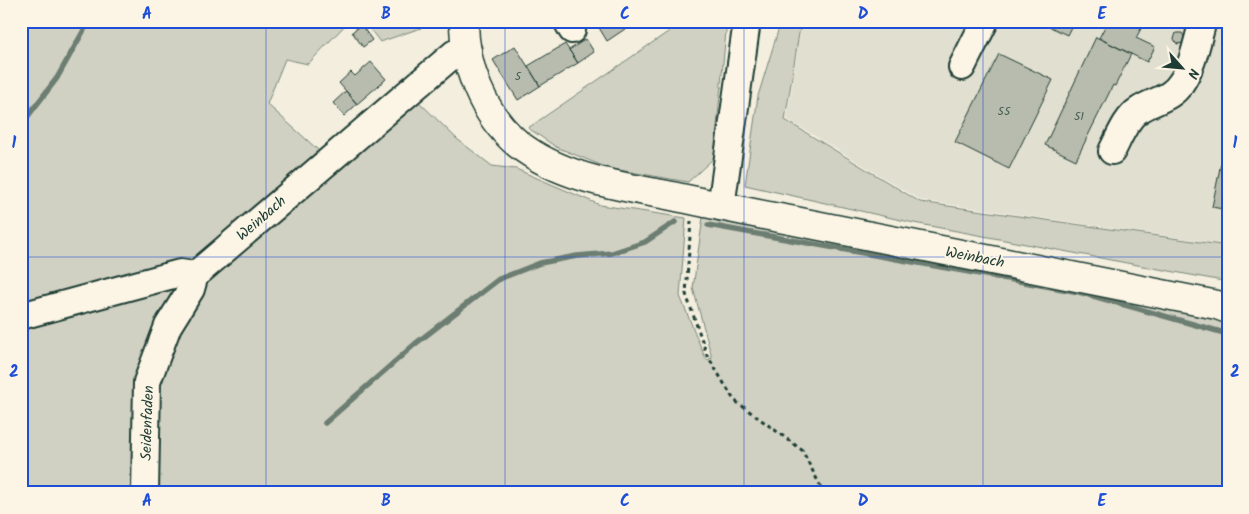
<svg xmlns="http://www.w3.org/2000/svg" width="1249" height="514" viewBox="0 0 1249 514" font-family="Kalam,sans-serif">
	<rect width="100%" height="100%" fill="#f3eede"/>
	<filter id="ink" filterUnits="userSpaceOnUse"><feTurbulence type="fractalNoise" baseFrequency=".02" numOctaves="2"/><feDisplacementMap in="SourceGraphic" scale="10" xChannelSelector="R" yChannelSelector="G"/><feConvolveMatrix kernelMatrix="1 2 1 2 8 2 1 2 1" color-interpolation-filters="sRGB"/></filter>
	<g filter="url(#ink)">
		<!-- built -->
		<path fill="#e1dfd0" d="M 802,21 L 1228,21 L 1228,245 L 920,200 L 787,119 Z"/>
		<!-- green -->
		<path fill="#d0d1c2" stroke="#78877b" d="M 21,21 L 349,21 L 308,64 L 285,59 L 267,104 L 327,158 L 194,262 L 21,305 Z
			M 364,21 L 441,21 L 380,42 Z
			M 684,21 L 727,21 L 714,158 L 688,182 L 608,168 L 556,147 L 528,128 Z
			M 781,21 L 801,21 L 785,120 L 920,202 L 1228,246 L 1228,282 L 914,223 L 745,185 L 758,96 Z
			M 415,98 L 457,139 L 492,166 L 516,169 L 600,205 L 686,218 L 680,296 L 706,360 L 712,358 L 693,288 L 703,217 L 965,261 L 1228,316 L 1228,493 L 149,493 L 151,381 L 207,280 Z
			M 167,287 L 174,298 L 141,493 L 21,493 L 21,322 Z"/>
		<g fill="none" stroke-linecap="round" stroke-linejoin="round">
			<!-- stream -->
			<path stroke="#6c7d72" stroke-width="5.5" d="M 21,125 L 57,78 L 89,21
				M 708,225 L 1079,292 L 1228,334
				M 325,423 L 415,344 L 499,279 L 540,263 L 577,256 L 612,253 L 645,242 L 675,222"/>
		</g>
		<!-- building -->
		<path fill="#b8bcae" stroke="#1f3d34" d="M 595,21 L 637,21 L 607,41 Z
			M 1038,21 L 1074,21 L 1067,35 Z
			M 1108,21 L 1145,21 L 1136,38 L 1155,47 L 1147,62 L 1099,38 Z
			M 361,25 L 372,40 L 363,47 L 352,32 Z
			M 1176,33 L 1182,33 L 1185,38 L 1183,43 L 1177,44 L 1174,39 Z
			M 1096,37 L 1131,54 L 1115,86 L 1113,85 L 1076,160 L 1045,145 Z
			M 586,39 L 594,52 L 578,63 L 569,50 Z
			M 565,44 L 578,63 L 540,86 L 528,66 Z
			M 515,46 L 540,86 L 518,100 L 493,60 Z
			M 999,54 L 1053,80 L 1009,169 L 955,142 Z
			M 371,62 L 386,79 L 357,104 L 339,83 L 351,72 L 355,76 Z
			M 346,91 L 357,104 L 344,116 L 333,103 Z
			M 1221,163 L 1228,165 L 1228,210 L 1212,207 Z"/>
		<g fill="none" stroke-linecap="round" stroke-linejoin="round">
			<defs>
				<path id="minor" d="M 567,21 L 572,30
					M 962,67 L 985,21
					M 1112,151 C 1119,138 1126,118 1139,110 C 1154,100 1171,99 1181,83 C 1193,66 1197,41 1203,21
					M 721,207 L 747,21
					M 21,316 L 180,273 L 195,275 L 455,53 L 468,51
					M 145,493 L 147,382 L 168,326 L 191,289 L 195,275"/>
				<path id="major" d="M 464,21 C 464,66 483,115 518,144 C 561,178 619,186 672,196 C 711,204 750,213 790,220 C 932,248 1074,276 1217,305 L 1228,309"/>
			</defs>
			<!-- minor casing -->
			<use href="#minor" stroke="#1f3d34" stroke-width="30"/>
			<!-- major casing -->
			<use href="#major" stroke="#1f3d34" stroke-width="31"/>
			<!-- path -->
			<path stroke="#1f3d34" stroke-width="3" stroke-dasharray="4 4" stroke-linecap="butt" d="M 691,221 L 686,294 L 707,355 L 734,400 L 802,450 L 824,493"/>
			<!-- minor -->
			<use href="#minor" stroke="#fcf5e5" stroke-width="26"/>
			<!-- major -->
			<use href="#major" stroke="#fcf5e5" stroke-width="28"/>
		</g>
	</g>
	<!-- grid -->
	<path fill="none" stroke="#1d4ed8" stroke-width="1" stroke-opacity="0.55" d="M 266,21 L 266,493M 505,21 L 505,493M 744,21 L 744,493M 983,21 L 983,493M 21,257 L 1228,257"/>
	<g text-anchor="middle" stroke-width="4" stroke-linejoin="round" paint-order="stroke">
		<!-- number labels -->
		<g font-size="12" fill="#455d52">
			<text x="518" y="80">5</text>
			<text x="1004" y="115">55</text>
			<text x="1079" y="120">51</text>
		</g>
		<!-- street labels -->
		<g font-size="15" fill="#1f3d34" stroke="#fcf5e5">
			<text transform="translate(261 218) rotate(-41)" y="5">Weinbach</text>
			<text transform="translate(975 257) rotate(11)" y="5">Weinbach</text>
			<text transform="translate(147 423) rotate(-88)" y="5">Seidenfaden</text>
		</g>
	</g>
	<!-- margin -->
	<rect width="1249" height="514" fill="none" stroke="#fcf5e5" stroke-width="55"/>
	<!-- north arrow -->
	<g transform="translate(1182 68) rotate(117)" stroke="#fcf5e5" stroke-width="4" paint-order="stroke">
	<path d="M0-4L9 19L0 12L-9 19Z" fill="#1f3d34"/>
	<text y="-8" font-size="14" font-weight="bold" text-anchor="middle" fill="#1f3d34">N</text>
	</g>
	<rect x="28" y="28" width="1194" height="458" fill="none" stroke="#1d4ed8" stroke-width="2"/>
	<g font-size="16" text-anchor="middle" font-weight="bold" fill="#1d4ed8">
		<text x="147" y="19">A</text>
		<text x="386" y="19">B</text>
		<text x="625" y="19">C</text>
		<text x="863" y="19">D</text>
		<text x="1102" y="19">E</text>
		<text x="14" y="148">1</text>
		<text x="1235" y="148">1</text>
		<text x="14" y="377">2</text>
		<text x="1235" y="377">2</text>
		<text x="147" y="506">A</text>
		<text x="386" y="506">B</text>
		<text x="625" y="506">C</text>
		<text x="863" y="506">D</text>
		<text x="1102" y="506">E</text>
	</g>
</svg>
